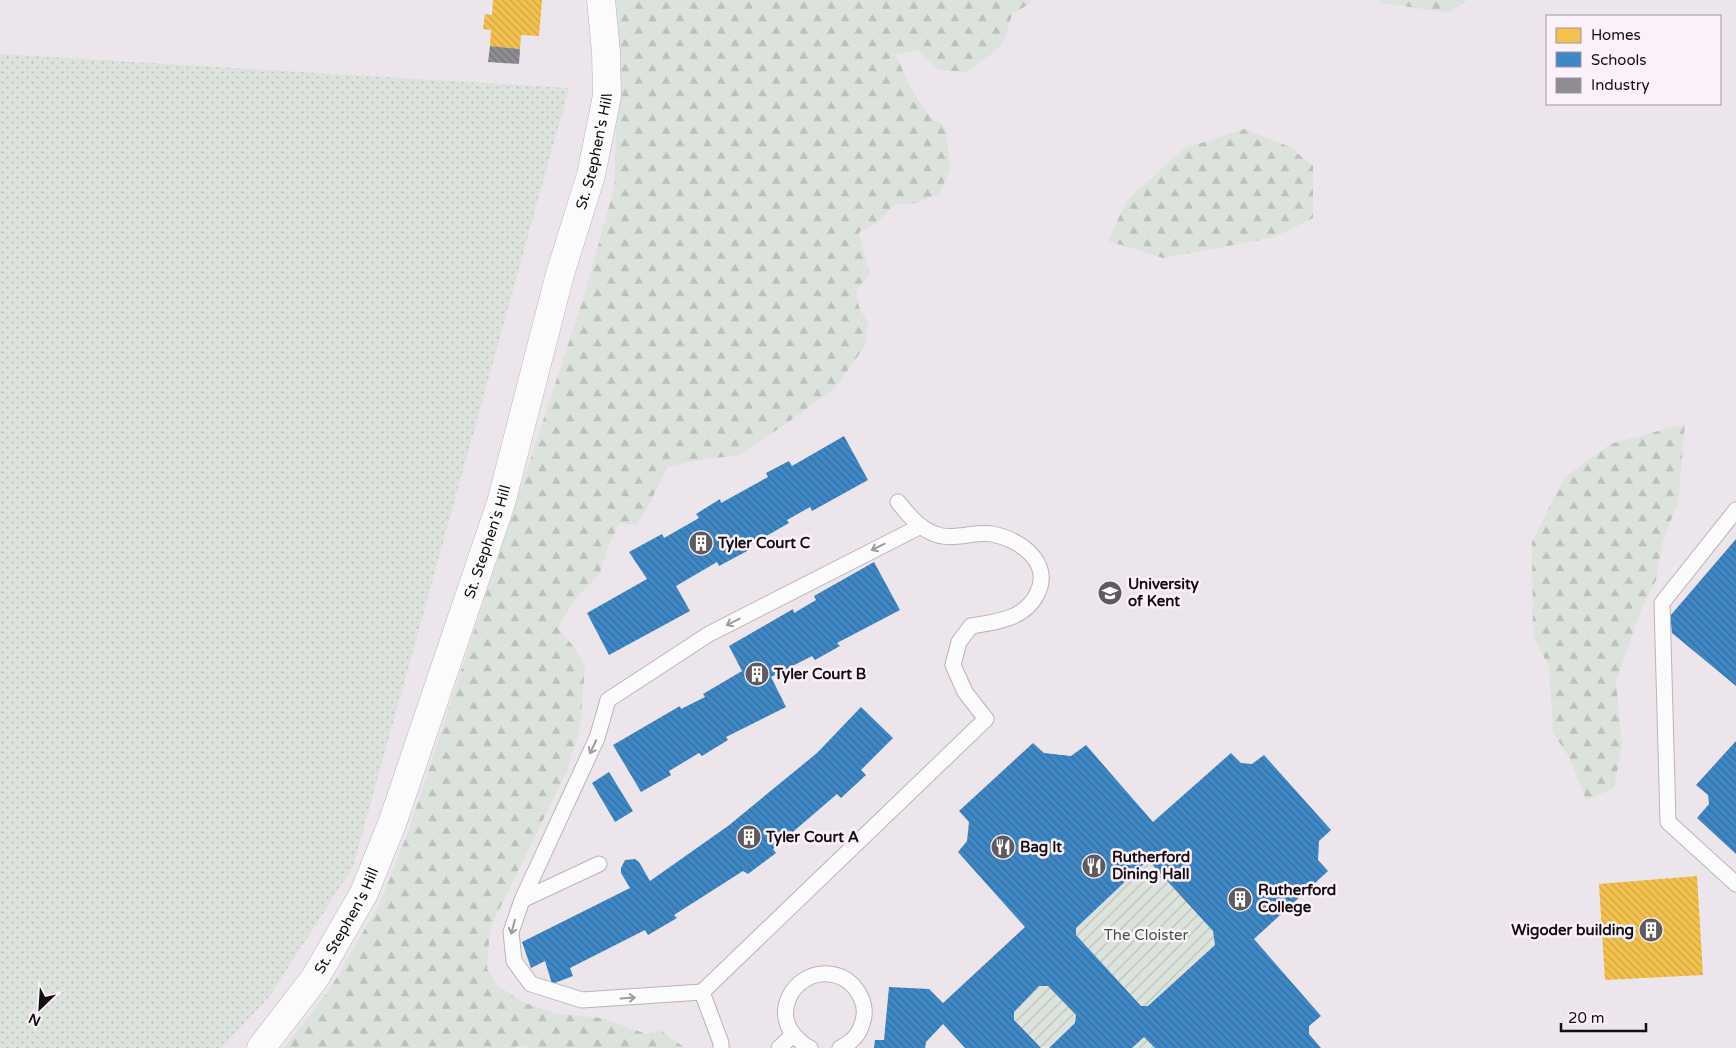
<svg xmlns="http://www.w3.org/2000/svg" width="1736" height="1048" viewBox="0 0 1736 1048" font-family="'Varela Round',sans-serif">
	<defs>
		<pattern id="grass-dots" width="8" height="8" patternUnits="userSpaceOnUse" patternTransform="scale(1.25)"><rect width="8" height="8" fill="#dce2dc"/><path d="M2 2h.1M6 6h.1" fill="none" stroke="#bcc1bc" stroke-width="1.8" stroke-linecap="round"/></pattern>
		<pattern id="forest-firs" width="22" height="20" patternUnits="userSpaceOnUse" patternTransform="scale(1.25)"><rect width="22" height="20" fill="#dce2dc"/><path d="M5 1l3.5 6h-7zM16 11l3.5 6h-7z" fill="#bcc1bc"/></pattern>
		<pattern id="garden-furrows" width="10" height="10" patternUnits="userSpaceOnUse" patternTransform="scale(1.25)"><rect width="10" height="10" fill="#dce2dc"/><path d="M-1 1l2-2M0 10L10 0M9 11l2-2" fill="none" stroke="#bcc1bc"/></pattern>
		<pattern id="homes-back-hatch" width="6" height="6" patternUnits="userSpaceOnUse" patternTransform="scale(1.25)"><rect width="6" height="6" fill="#f2c14e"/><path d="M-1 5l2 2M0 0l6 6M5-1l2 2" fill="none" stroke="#cea543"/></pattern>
		<pattern id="schools-back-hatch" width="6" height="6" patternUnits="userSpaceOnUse" patternTransform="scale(1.25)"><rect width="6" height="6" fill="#3f88c5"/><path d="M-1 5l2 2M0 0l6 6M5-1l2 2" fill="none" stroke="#336e9f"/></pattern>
		<pattern id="industry-back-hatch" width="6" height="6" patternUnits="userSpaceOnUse" patternTransform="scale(1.25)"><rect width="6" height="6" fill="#8d8d92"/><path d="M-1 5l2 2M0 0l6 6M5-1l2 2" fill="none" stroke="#727276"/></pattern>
	</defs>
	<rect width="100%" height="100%" fill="#ece6ec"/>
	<!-- grass -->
	<path fill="url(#grass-dots)" d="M 0,54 L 569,88 L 353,867 L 269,997 L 221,1048 L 0,1048 Z"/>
	<!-- forest -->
	<path fill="url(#forest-firs)" d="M 614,0 L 1031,0 L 1030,3 L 1012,15 L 1003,43 L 993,53 L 965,72 L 939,70 L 917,50 L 896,55 L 912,91 L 932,119 L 946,127 L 950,170 L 939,194 L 917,203 L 894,205 L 876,224 L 859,232 L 870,274 L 856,290 L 859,307 L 868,323 L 865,346 L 835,388 L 794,418 L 740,455 L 692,461 L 668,467 L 647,508 L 637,524 L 619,524 L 608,547 L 600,573 L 574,601 L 558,628 L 573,646 L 585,667 L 580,729 L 566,773 L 490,928 L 487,969 L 498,986 L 525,1003 L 558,1014 L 602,1018 L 646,1034 L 660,1030 L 685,1048 L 532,1048 L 521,1045 L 512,1048 L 284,1048 L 330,989 L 380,903 L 408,832 L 585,293 L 614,188 L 617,101 Z
		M 1380,0 L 1467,0 L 1449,13 L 1383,3 Z
		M 1244,129 L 1290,147 L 1313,166 L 1313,218 L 1272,238 L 1163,258 L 1108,241 L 1127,200 L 1185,148 Z
		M 1685,424 L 1678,502 L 1662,544 L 1656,580 L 1642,608 L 1616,681 L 1622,747 L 1614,788 L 1586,800 L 1570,759 L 1553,732 L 1549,667 L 1533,636 L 1532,542 L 1564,478 L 1610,444 Z"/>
	<!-- garden -->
	<path fill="url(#garden-furrows)" d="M 1148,860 L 1213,931 L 1215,945 L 1148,1006 L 1141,1006 L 1076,935 L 1076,928 Z
		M 1039,986 L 1048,986 L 1076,1015 L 1075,1023 L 1050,1047 L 1040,1047 L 1014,1020 L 1014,1012 Z
		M 1144,1037 L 1155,1048 L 1132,1048 Z"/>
	<!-- homes -->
	<path fill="url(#homes-back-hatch)" d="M 493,0 L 542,0 L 539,36 L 521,35 L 520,49 L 490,46 L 491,30 L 483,29 L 485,14 L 492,15 Z
		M 1697,876 L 1703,975 L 1605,980 L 1599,884 Z"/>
	<!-- schools -->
	<path fill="url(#schools-back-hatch)" fill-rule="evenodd" d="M 844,436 L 868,480 L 812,511 L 810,507 L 787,520 L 789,523 L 747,547 L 749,550 L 719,566 L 717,562 L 676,586 L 690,611 L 609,655 L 587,613 L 647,579 L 629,552 L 662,534 L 664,538 L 699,518 L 696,514 L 720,499 L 721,503 L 768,477 L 766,473 L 789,461 L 792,466 Z
		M 1736,539 L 1736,686 L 1672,633 L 1670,616 Z
		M 874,562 L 900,610 L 837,643 L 840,646 L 815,660 L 812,656 L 771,677 L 786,707 L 726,737 L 728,740 L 702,756 L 699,753 L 669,771 L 671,775 L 641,792 L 613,745 L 680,706 L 681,709 L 705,697 L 703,694 L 742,671 L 729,646 L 793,609 L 794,613 L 816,600 L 814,596 Z
		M 861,707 L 893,738 L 861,770 L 866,775 L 841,798 L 837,794 L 773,849 L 776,853 L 748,874 L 743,871 L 674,915 L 677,918 L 648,935 L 645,930 L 570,968 L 573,976 L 552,984 L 545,961 L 531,968 L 522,942 L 630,888 L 621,873 L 621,868 L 625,860 L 635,859 L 639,862 L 650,881 L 728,826 L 817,753 Z
		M 1736,741 L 1736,854 L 1697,818 L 1709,804 L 1708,795 L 1696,785 Z
		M 1033,743 L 1044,753 L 1071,756 L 1086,745 L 1153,822 L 1231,753 L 1241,763 L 1252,764 L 1264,755 L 1331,830 L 1319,841 L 1318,860 L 1328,871 L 1254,939 L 1321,1016 L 1309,1026 L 1309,1034 L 1321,1048 L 1155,1048 L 1144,1037 L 1132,1048 L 1049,1048 L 1075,1023 L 1076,1015 L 1048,986 L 1039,986 L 1014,1012 L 1014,1020 L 1041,1048 L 965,1048 L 943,1024 L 926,1042 L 925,1048 L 874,1048 L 875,1040 L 884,1040 L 889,987 L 929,989 L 943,1003 L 1025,927 L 958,852 L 967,841 L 969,822 L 959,811 ZM 1148,860 L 1213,931 L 1215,945 L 1148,1006 L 1141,1006 L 1076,935 L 1076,928 Z
		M 609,772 L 633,811 L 615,822 L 592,783 Z"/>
	<!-- industry -->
	<path fill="url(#industry-back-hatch)" d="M 490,46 L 520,49 L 519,64 L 488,62 Z"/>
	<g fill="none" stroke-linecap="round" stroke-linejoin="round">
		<defs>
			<path id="service" d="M 1736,510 L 1662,603 L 1668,822 L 1736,884
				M 522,900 L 599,864
				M 702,992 L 582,1000 L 531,984 L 514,961 L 511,932 L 522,900 L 597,738 L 608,700 L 709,634 L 921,526
				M 721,1048 L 721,1043 L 702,992 L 986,719 L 965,692 L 953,665 L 959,642 L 971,626 C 996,622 1025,619 1037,594 C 1053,563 1020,539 992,534 C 975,531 952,541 935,534 C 918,528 908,514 898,502
				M 779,1048 L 793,1035
				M 810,1048 C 805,1046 802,1043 798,1039 C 770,1015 793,971 829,974 C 840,975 848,979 855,988 C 863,998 867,1011 862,1024 C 859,1035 851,1043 840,1048"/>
			<g id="tertiary">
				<path id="s1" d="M 261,1048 L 315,978 L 364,893 L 393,821 L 501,503 L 560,274 L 591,175 L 607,96 L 606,52 L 601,0"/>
			</g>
		</defs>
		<!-- service casing -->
		<use href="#service" stroke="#b8b4b8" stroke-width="17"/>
		<!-- tertiary casing -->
		<use href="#tertiary" stroke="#b8b4b8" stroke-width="29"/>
		<!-- service -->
		<use href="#service" stroke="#fcfbfc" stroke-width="15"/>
		<!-- tertiary -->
		<use href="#tertiary" stroke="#fcfbfc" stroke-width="28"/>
	</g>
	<!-- one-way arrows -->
	<defs><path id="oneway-shaft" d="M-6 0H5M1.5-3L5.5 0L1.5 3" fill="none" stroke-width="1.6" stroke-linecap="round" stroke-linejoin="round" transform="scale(1.25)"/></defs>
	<g stroke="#9e9d9e">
		<use href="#oneway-shaft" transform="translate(878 547) rotate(154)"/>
		<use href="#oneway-shaft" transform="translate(733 622) rotate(153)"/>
		<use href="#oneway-shaft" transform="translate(593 747) rotate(115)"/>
		<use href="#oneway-shaft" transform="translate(513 927) rotate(105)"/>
		<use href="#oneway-shaft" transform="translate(628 998) rotate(-4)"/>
	</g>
	<!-- icons -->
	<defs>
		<symbol id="building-disc" viewBox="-11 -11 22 22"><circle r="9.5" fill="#5e5a5e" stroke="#fcf0fb"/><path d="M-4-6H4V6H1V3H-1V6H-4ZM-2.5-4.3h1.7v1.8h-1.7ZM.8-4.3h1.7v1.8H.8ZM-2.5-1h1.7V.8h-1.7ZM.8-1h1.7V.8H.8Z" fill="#fff"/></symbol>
		<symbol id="university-disc" viewBox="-11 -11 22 22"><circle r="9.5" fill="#5e5a5e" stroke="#fcf0fb"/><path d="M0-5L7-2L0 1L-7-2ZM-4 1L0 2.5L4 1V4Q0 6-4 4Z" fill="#fff"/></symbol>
		<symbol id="restaurant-disc" viewBox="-11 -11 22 22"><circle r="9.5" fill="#5e5a5e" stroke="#fcf0fb"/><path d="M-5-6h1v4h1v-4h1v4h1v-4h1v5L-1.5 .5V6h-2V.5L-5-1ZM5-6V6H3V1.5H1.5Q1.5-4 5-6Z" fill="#fff"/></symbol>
	</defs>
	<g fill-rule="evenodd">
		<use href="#building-disc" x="687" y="529" width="28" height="28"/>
		<use href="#university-disc" x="1096" y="579" width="28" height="28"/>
		<use href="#building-disc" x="743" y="660" width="28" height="28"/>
		<use href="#building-disc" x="735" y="823" width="28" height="28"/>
		<use href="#restaurant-disc" x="989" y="833" width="28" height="28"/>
		<use href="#restaurant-disc" x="1080" y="852" width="28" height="28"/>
		<use href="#building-disc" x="1226" y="885" width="28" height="28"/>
		<use href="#building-disc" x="1637" y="916" width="28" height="28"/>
	</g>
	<g text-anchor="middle" stroke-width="5" stroke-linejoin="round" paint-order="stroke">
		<!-- street labels -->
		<g font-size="15" fill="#120f12" stroke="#fcf0fb">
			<text dy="5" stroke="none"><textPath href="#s1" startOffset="964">St. Stephen's Hill</textPath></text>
			<text dy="5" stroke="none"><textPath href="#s1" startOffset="559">St. Stephen's Hill</textPath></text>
			<text dy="5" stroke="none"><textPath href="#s1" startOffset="154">St. Stephen's Hill</textPath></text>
		</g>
		<!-- poi labels -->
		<g font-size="15" font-weight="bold" fill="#120f12" stroke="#fcf0fb" text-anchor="start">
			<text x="718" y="548">Tyler Court C</text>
			<text x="1128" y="589">University<tspan x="1128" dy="17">of Kent</tspan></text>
			<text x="774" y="679">Tyler Court B</text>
			<text x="766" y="842">Tyler Court A</text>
			<text x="1020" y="852">Bag It</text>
			<text x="1112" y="862">Rutherford<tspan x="1112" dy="17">Dining Hall</tspan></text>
			<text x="1258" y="895">Rutherford<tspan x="1258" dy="17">College</tspan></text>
			<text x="1634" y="935" text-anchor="end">Wigoder building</text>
		</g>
		<!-- park labels -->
		<g font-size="15" fill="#365b37" stroke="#fcf0fb">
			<text x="1146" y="940">The Cloister</text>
		</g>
	</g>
	<!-- legend -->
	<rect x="1546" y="15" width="175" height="90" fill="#fcf0fb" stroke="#9e969e"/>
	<rect x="1556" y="28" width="25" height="15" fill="#f2c14e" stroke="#9e969e"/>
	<text x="1591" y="40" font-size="15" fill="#120f12">Homes</text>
	<rect x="1556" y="52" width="25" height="15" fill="#3f88c5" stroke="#9e969e"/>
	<text x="1591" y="65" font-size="15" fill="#120f12">Schools</text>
	<rect x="1556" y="78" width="25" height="15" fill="#8d8d92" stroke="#9e969e"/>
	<text x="1591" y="90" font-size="15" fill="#120f12">Industry</text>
	<!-- north arrow -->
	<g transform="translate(40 1008) rotate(205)" stroke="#fcf0fb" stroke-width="4" paint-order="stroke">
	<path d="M0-4L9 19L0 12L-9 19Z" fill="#120f12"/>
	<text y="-8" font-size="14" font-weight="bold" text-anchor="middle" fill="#120f12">N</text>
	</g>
	<!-- scale -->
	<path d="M1561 1023v8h85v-8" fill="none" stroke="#120f12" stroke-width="2.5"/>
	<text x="1568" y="1023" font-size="15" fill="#120f12" stroke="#fcf0fb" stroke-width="4" paint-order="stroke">20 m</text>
</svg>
